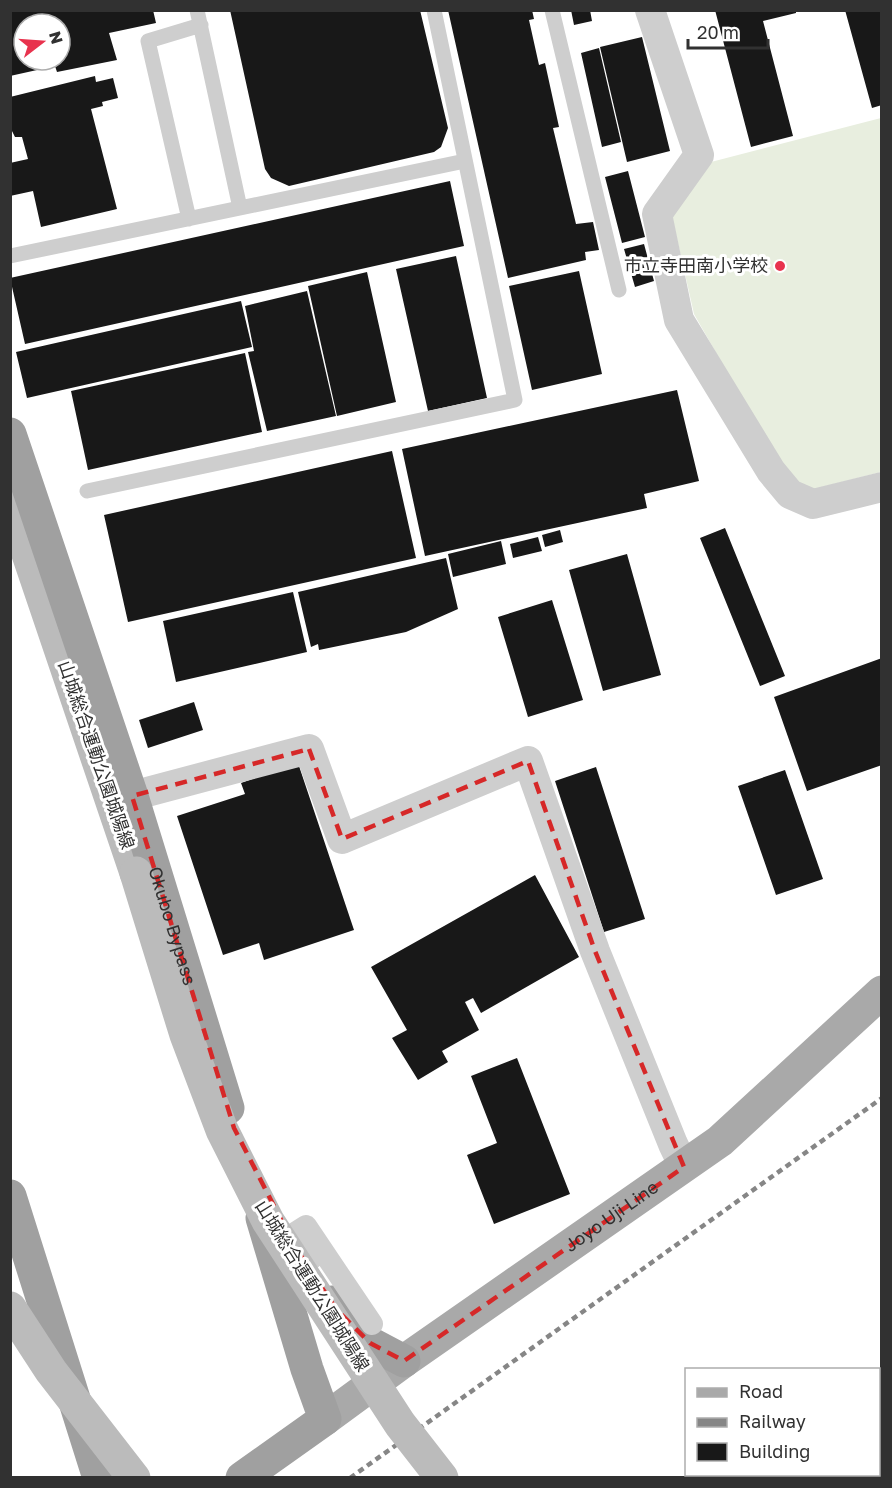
<svg xmlns="http://www.w3.org/2000/svg" width="892" height="1488" viewBox="0 0 892 1488" font-family="'Golos Text','Noto Sans JP',sans-serif">
	<rect width="100%" height="100%" fill="#fff"/>
	<!-- grass -->
	<path fill="#e8eedf" d="M 881,118 L 881,472 L 810,490 L 796,484 L 781,467 L 694,314 L 671,212 L 711,162 Z"/>
	<!-- building -->
	<path fill="#181818" fill-rule="evenodd" d="M 10,10 L 153,10 L 156,23 L 109,33 L 117,60 L 57,72 L 55,66 L 10,76 ZM 24,24 L 60,24 L 60,60 L 24,60 Z
		M 230,10 L 420,10 L 448,128 L 441,147 L 434,152 L 289,186 L 271,178 L 265,169 Z
		M 448,10 L 532,10 L 534,19 L 529,20 L 539,65 L 545,63 L 559,127 L 553,128 L 576,224 L 593,222 L 599,250 L 585,252 L 586,260 L 508,278 Z
		M 571,10 L 590,10 L 592,21 L 574,25 Z
		M 715,10 L 796,10 L 796,13 L 763,21 L 793,136 L 751,147 Z
		M 845,10 L 882,10 L 882,105 L 872,108 Z
		M 642,37 L 670,151 L 627,162 L 600,47 Z
		M 599,48 L 621,142 L 602,147 L 581,53 Z
		M 95,76 L 96,82 L 113,78 L 118,98 L 102,102 L 103,106 L 91,109 L 117,209 L 41,227 L 33,191 L 10,196 L 10,163 L 28,159 L 22,137 L 15,137 L 10,127 L 10,97 Z
		M 628,171 L 645,237 L 622,243 L 605,177 Z
		M 450,181 L 464,246 L 25,344 L 10,278 Z
		M 644,244 L 654,281 L 635,287 L 624,249 Z
		M 456,256 L 487,398 L 428,411 L 396,269 Z
		M 579,271 L 602,374 L 532,390 L 509,286 Z
		M 367,272 L 396,402 L 337,416 L 308,286 Z
		M 307,291 L 336,416 L 267,431 L 248,352 L 254,351 L 245,306 Z
		M 241,301 L 252,347 L 27,398 L 16,352 Z
		M 245,353 L 262,432 L 88,470 L 71,391 Z
		M 677,390 L 699,481 L 644,494 L 647,508 L 425,556 L 402,449 Z
		M 392,451 L 416,558 L 128,622 L 104,515 Z
		M 725,528 L 785,676 L 760,686 L 700,538 Z
		M 560,530 L 563,542 L 545,547 L 542,535 Z
		M 538,537 L 542,551 L 513,558 L 510,544 Z
		M 501,541 L 506,564 L 453,577 L 448,554 Z
		M 627,554 L 661,675 L 603,691 L 569,570 Z
		M 446,558 L 458,609 L 406,632 L 319,650 L 318,644 L 311,647 L 298,592 Z
		M 293,592 L 307,652 L 176,682 L 163,621 Z
		M 552,600 L 583,700 L 528,717 L 498,617 Z
		M 882,658 L 882,765 L 807,791 L 774,697 Z
		M 194,702 L 203,730 L 148,748 L 139,720 Z
		M 298,763 L 354,930 L 264,960 L 259,943 L 223,955 L 177,816 L 245,794 L 241,783 Z
		M 596,767 L 645,919 L 604,932 L 555,781 Z
		M 785,770 L 823,879 L 776,895 L 738,786 Z
		M 535,875 L 579,957 L 481,1013 L 473,998 L 465,1002 L 479,1030 L 442,1051 L 448,1062 L 418,1080 L 392,1038 L 407,1030 L 371,967 Z
		M 517,1058 L 570,1194 L 494,1224 L 467,1155 L 497,1143 L 471,1076 Z"/>
	<g fill="none" stroke-linecap="round" stroke-linejoin="round">
		<!-- service -->
		<path stroke="#cecece" stroke-width="15" d="M 197,10 L 240,208
			M 552,10 L 619,290
			M 189,219 L 148,41 L 201,25
			M 10,256 L 465,161
			M 87,491 L 515,400 L 434,10"/>
		<!-- minor -->
		<path stroke="#cecece" stroke-width="30" d="M 650,10 L 699,155 L 657,214 L 679,320 L 771,471 L 790,494 L 813,504 L 882,487
			M 132,796 L 309,749 L 342,839 L 528,761 L 595,951 L 673,1144 L 684,1167"/>
		<!-- secondary -->
		<path stroke="#bbb" stroke-width="33" d="M 10,501 L 136,873"/>
		<!-- primary -->
		<path stroke="#a9a9a9" stroke-width="33" id="s1" d="M 325,1419 L 404,1361 L 720,1141 L 882,992"/>
		<!-- trunk -->
		<g stroke="#a0a0a0" stroke-width="33">
			<path id="s2" d="M 10,434 L 132,796 L 228,1108"/>
			<path d="M 10,1196 L 99,1478"/>
			<path d="M 332,1302 L 370,1343 L 404,1361"/>
			<path d="M 242,1478 L 325,1419 L 307,1369 L 262,1218"/>
		</g>
		<!-- rail -->
		<path stroke="#868686" stroke-width="4.5" stroke-dasharray="6 4.5" stroke-linecap="butt" d="M 350,1478 L 882,1098"/>
		<!-- pedestrian-bridge -->
		<path stroke="#cecece" stroke-width="22" d="M 311,1259 L 295,1233 L 306,1226 L 372,1324"/>
		<!-- secondary-bridge -->
		<path stroke="#bbb" stroke-width="33" d="M 136,873 L 186,1035 L 222,1130 L 268,1221 L 400,1424 L 442,1478
			M 10,1308 L 51,1371 L 134,1478"/>
	</g>
	<!-- marked area -->
	<path fill="none" stroke="#d62828" stroke-width="4.5" stroke-dasharray="12 8" stroke-linejoin="round" d="M 309,749 L 342,839 L 528,761 L 595,951 L 684,1167 L 404,1361 L 370,1343 L 336,1309 L 295,1247 L 234,1128 L 132,796 Z"/>
	<!-- markers -->
	<circle fill="#e8334e" stroke="#fff" stroke-width="2" cx="780" cy="266" r="6"/>
	<g text-anchor="middle" stroke-width="6" stroke-linejoin="round" paint-order="stroke">
		<!-- poi labels -->
		<g font-size="18" fill="#313131" stroke="#fff" text-anchor="end">
			<text x="768" y="272">市立寺田南小学校</text>
		</g>
		<!-- street labels -->
		<g font-size="18" fill="#313131" stroke="#fff">
			<text transform="translate(96 755) rotate(71)" y="6">山城総合運動公園城陽線</text>
			<text dy="6" stroke="none"><textPath href="#s2" startOffset="518">Okubo Bypass</textPath></text>
			<text dy="6" stroke="none"><textPath href="#s1" startOffset="351">Joyo Uji Line</textPath></text>
			<text transform="translate(312 1286) rotate(58)" y="6">山城総合運動公園城陽線</text>
		</g>
	</g>
	<!-- border -->
	<rect width="892" height="1488" fill="none" stroke="#313131" stroke-width="24"/>
	<!-- legend -->
	<rect x="685" y="1368" width="195" height="108" fill="#ffffff" stroke="#adadad" stroke-width="1.5"/>
	<rect x="697" y="1388" width="30" height="9" fill="#a9a9a9" stroke="#adadad" stroke-width="1.5"/>
	<text x="739" y="1398" font-size="18" fill="#313131">Road</text>
	<rect x="697" y="1418" width="30" height="9" fill="#868686" stroke="#adadad" stroke-width="1.5"/>
	<text x="739" y="1428" font-size="18" fill="#313131">Railway</text>
	<rect x="697" y="1443" width="30" height="18" fill="#181818" stroke="#adadad" stroke-width="1.5"/>
	<text x="739" y="1458" font-size="18" fill="#313131">Building</text>
	<!-- north arrow -->
	<g transform="translate(42 42) rotate(73)"><circle r="28" fill="#ffffff" stroke="#adadad" stroke-width="1.5"/>
	<path d="M0-4.5L10 22L0 15L-10 22Z" fill="#e8334e"/>
	<text y="-9" font-size="16" font-weight="bold" text-anchor="middle" fill="#313131">N</text>
	</g>
	<!-- scale -->
	<path d="M688 39v9h80v-9" fill="none" stroke="#313131" stroke-width="3"/>
	<text x="697" y="39" font-size="18" fill="#313131" stroke="#ffffff" stroke-width="4.5" paint-order="stroke">20 m</text>
</svg>
